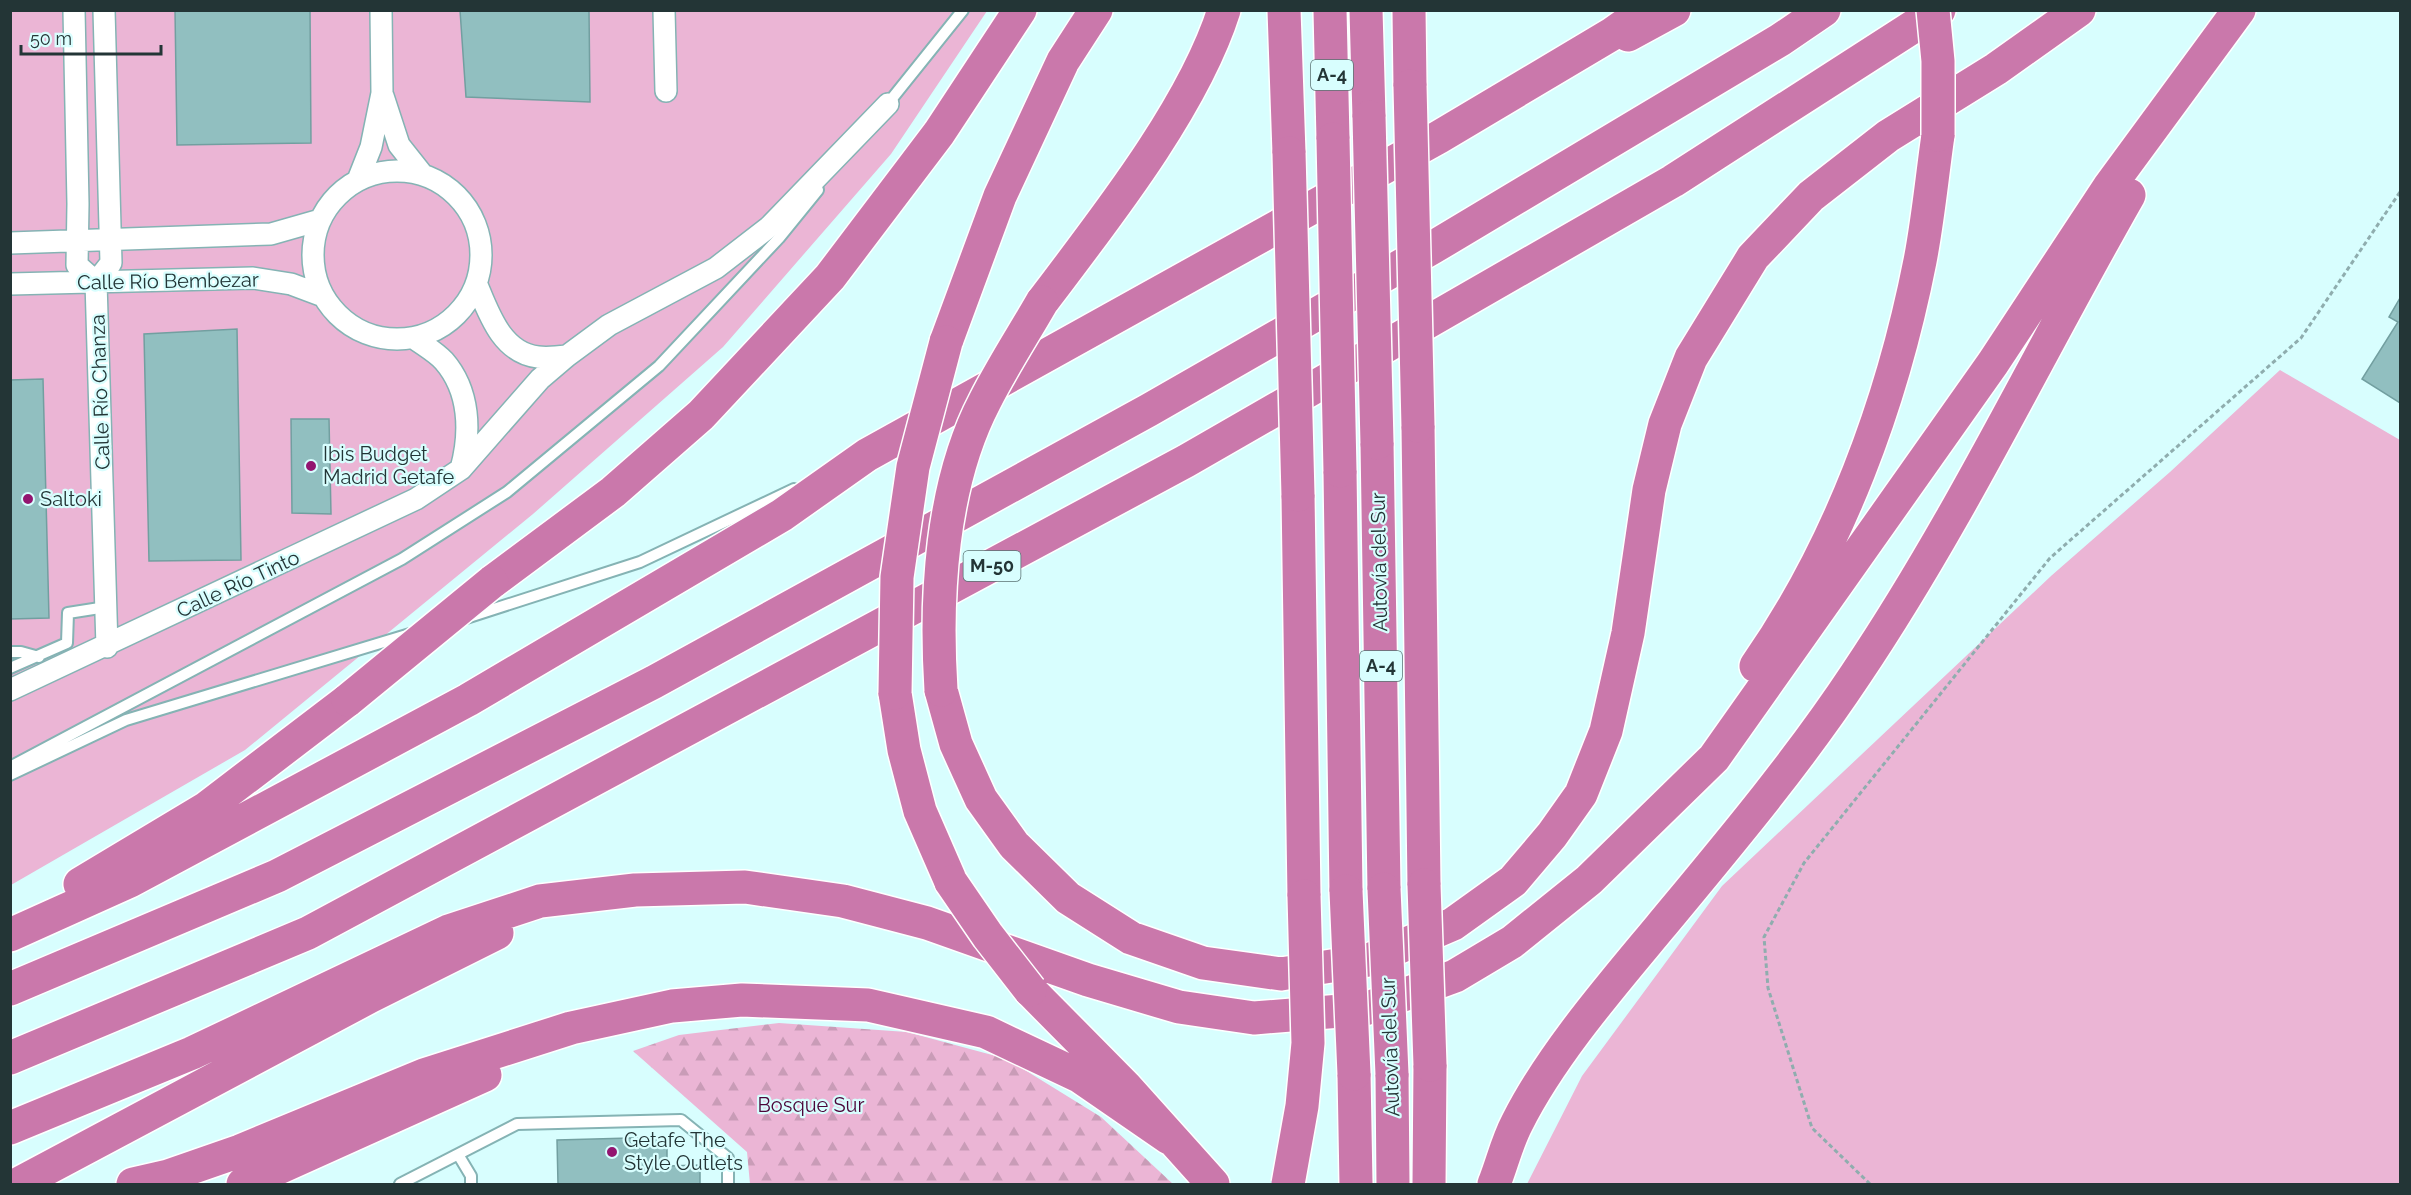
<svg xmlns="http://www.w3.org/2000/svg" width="2411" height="1195" viewBox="0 0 2411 1195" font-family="Raleway,sans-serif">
	<defs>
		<pattern id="forest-firs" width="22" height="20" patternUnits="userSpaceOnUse" patternTransform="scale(1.5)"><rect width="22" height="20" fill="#ebb5d5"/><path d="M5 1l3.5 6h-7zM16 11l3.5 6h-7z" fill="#c99cb7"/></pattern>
	</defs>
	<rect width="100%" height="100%" fill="#d8fefe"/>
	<!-- grass -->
	<path fill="#ebb5d5" d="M 11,11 L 987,11 L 891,154 L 723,347 L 533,514 L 245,750 L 11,885 Z
		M 2280,370 L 2400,440 L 2400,1184 L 1527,1184 L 1582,1076 L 1722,886 L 2051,576 L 2170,472 Z"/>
	<!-- forest -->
	<path fill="url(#forest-firs)" d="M 779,1023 L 907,1032 L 1007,1059 L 1101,1117 L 1173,1184 L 750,1184 L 747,1152 L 633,1051 L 679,1035 Z"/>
	<!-- building -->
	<path fill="#91bfc0" stroke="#729fa0" stroke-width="1.5" d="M 175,10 L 310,10 L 311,143 L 177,145 Z
		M 460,10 L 589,10 L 590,102 L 466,97 Z
		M 2400,298 L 2400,403 L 2362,379 L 2398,322 L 2389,317 Z
		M 237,329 L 241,560 L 149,561 L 144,334 Z
		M 43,379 L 49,618 L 10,619 L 10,380 Z
		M 291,419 L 329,419 L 331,514 L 292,513 Z
		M 667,1137 L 667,1166 L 700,1165 L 700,1184 L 558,1184 L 557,1140 Z"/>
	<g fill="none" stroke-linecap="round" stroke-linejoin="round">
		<defs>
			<path id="service" d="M 886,106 L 963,10
				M 466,618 L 640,562 L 794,489
				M 10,652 L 21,652 L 39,657
				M 10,668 L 67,643 L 68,613 L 106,607
				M 10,767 L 402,559 L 507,492 L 659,366 L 779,238 L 818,190
				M 10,775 L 126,720 L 410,634
				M 459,1156 L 471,1176 L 471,1184
				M 400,1184 L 517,1124 L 681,1120 L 728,1158 L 728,1184"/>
			<path id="minor" d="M 74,10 L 78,204 L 77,265 L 96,282
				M 104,10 L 111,263 L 96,282 L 107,647
				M 664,10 L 666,91
				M 383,96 L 399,145 L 422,174
				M313 255a84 84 0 1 1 168 0a84 84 0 1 1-168 0Z
				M 358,180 L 371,147 L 382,93 L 381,10
				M 10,243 L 271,234 L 320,220
				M 10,284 L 253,278 L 291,284 L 323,296
				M 477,285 C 489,314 502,353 538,357 C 547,358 558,357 567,356
				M 414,338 C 423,345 436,352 444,361 C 470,391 471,432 461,469
				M 10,690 L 416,499 L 461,469 L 540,379 L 567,356 L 609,325 L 716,268 L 769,227 L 888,104"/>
			<path id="motorway" d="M 1284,10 L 1289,153
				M 1330,10 L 1333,139
				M 1366,10 L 1369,117
				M 1409,10 L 1410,86
				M 1628,35 L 1674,10
				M 1042,302 C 1104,220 1193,108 1224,10
				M 946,342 L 1000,196 L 1063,61 L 1096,10
				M 1418,426 L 1424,885
				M 1377,443 L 1384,889
				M 1340,471 L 1346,891
				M 1298,495 L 1304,896
				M 492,582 L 613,492 L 701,415 L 830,277 L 939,133 L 1020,10
				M 1756,666 C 1839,547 1892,403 1920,261 C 1928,220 1932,177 1938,135
				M 941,690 L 956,744 L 981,799 L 1014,845 L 1068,898 L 1131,938 L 1203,963 L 1281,974 L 1369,960 L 1453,924 L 1513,881 L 1552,835 L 1581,794 L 1606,731 L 1628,633 L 1649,490 L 1665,424 L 1691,358 L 1753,257 L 1811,196 L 1888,136 L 1996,69 L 2079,10
				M 895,693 L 904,750 L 920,811 L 951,882
				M 80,884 L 205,809 L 348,700
				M 10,935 L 130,881 L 468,700 L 782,515 L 867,455 L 1439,137 L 1612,34 L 1646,10
				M 10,989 L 277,876 L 654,682 L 1149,410 L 1432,248 L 1780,40 L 1824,10
				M 1030,990 L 1125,1086 L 1213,1184
				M 10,1058 L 308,933 L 1186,461 L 1673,181 L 1939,10
				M 1354,1074 L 1356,1184
				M 1392,1074 L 1393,1184
				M 10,1128 L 192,1053 L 449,931 L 540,901 L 635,890 L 745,887 L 843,901 L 927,923 L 1088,980 L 1179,1007 L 1254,1018 L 1365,1009 L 1455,976 L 1512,942 L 1589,880 L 1714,758 L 1993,363 L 2109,187 L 2239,10
				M 18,1184 L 371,996 L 497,933
				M 133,1184 L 168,1176 L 240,1151 L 424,1075 L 571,1028 L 672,1006 L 742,1000 L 868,1005 L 986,1032 L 1079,1076 L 1169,1138
				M 243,1184 L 485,1075
				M 1429,1184 L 1430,1065
				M 1494,1184 C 1502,1164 1507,1142 1517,1123 C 1551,1055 1611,986 1660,927 C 1728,845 1797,763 1856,674 C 1959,521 2038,354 2129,195"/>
		</defs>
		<!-- service casing -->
		<use href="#service" stroke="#85b3b4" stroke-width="14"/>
		<!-- minor casing -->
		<use href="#minor" stroke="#85b3b4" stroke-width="24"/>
		<!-- motorway casing -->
		<use href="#motorway" stroke="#fff" stroke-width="36"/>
		<!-- path -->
		<path stroke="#8fadae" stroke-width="3" stroke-dasharray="4.5 3" stroke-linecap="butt" d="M 1870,1184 L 1812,1128 L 1768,988 L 1764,937 L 1804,863 L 2050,558 L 2301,338 L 2400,192"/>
		<!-- service -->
		<use href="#service" stroke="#fff" stroke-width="10"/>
		<!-- minor -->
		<use href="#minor" stroke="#fff" stroke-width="21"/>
		<!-- motorway -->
		<use href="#motorway" stroke="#ca78ab" stroke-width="33"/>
		<defs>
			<path id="motorway-bridge" d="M 1933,10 L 1938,61 L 1938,135
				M 1410,86 L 1418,426
				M 1369,117 L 1377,443
				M 1333,139 L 1340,471
				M 1289,153 L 1298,495
				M 941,690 C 935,597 941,485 985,401 C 1002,367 1023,335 1042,302
				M 895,693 L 897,577 L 913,467 L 946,342
				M 348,700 L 492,582
				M 951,882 L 988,936 L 1030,990
				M 1424,885 L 1430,1065
				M 1384,889 L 1392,1074
				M 1346,891 L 1354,1074
				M 1288,1184 L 1302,1106 L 1308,1043 L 1304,896"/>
		</defs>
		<!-- motorway-bridge casing -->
		<use href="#motorway-bridge" stroke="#fff" stroke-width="36" stroke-linecap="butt"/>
		<!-- motorway-bridge -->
		<use href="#motorway-bridge" stroke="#ca78ab" stroke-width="33"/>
	</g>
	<!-- markers -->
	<g fill="#931570" stroke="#d8fefe" stroke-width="2">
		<circle cx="311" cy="466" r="6"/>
		<circle cx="28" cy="499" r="6"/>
		<circle cx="612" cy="1152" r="6"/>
	</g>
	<g text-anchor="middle" stroke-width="4.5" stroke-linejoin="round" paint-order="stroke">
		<!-- shield labels -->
		<g fill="#d8fefe" stroke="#597172" stroke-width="1.5">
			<rect x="1311" y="60" width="42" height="30" rx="4.5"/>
			<rect x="963.5" y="551" width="57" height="30" rx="4.5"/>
			<rect x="1360" y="651" width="42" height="30" rx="4.5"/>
		</g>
		<g font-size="18" font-weight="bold" fill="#233536">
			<text x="1332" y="81">A-4</text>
			<text x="992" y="572">M-50</text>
			<text x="1381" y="672">A-4</text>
		</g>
		<!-- street labels -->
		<g font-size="20" fill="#233536" stroke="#d8fefe">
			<text transform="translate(168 281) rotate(-1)" y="7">Calle Río Bembezar</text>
			<text transform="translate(100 392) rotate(-92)" y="7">Calle Río Chanza</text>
			<text transform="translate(1379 562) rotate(-91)" y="7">Autovía del Sur</text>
			<text transform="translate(238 584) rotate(-25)" y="7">Calle Río Tinto</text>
			<text transform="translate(1390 1047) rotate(-92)" y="7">Autovía del Sur</text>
		</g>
		<!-- poi labels -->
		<g font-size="20" fill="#233536" stroke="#d8fefe" text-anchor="start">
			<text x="323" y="461">Ibis Budget<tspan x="323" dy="23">Madrid Getafe</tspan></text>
			<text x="40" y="506">Saltoki</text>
			<text x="624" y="1147">Getafe The<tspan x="624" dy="23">Style Outlets</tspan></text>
		</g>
		<!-- park labels -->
		<g font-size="20" fill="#4c0539" stroke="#d8fefe">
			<text x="811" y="1112">Bosque Sur</text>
		</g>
	</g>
	<!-- border -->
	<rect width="2411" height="1195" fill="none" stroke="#233536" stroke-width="24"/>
	<!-- scale -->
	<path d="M21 45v9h140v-9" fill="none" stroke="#233536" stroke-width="3"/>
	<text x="30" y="45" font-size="18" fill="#233536" stroke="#d8fefe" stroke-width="4.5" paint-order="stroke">50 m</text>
</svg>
